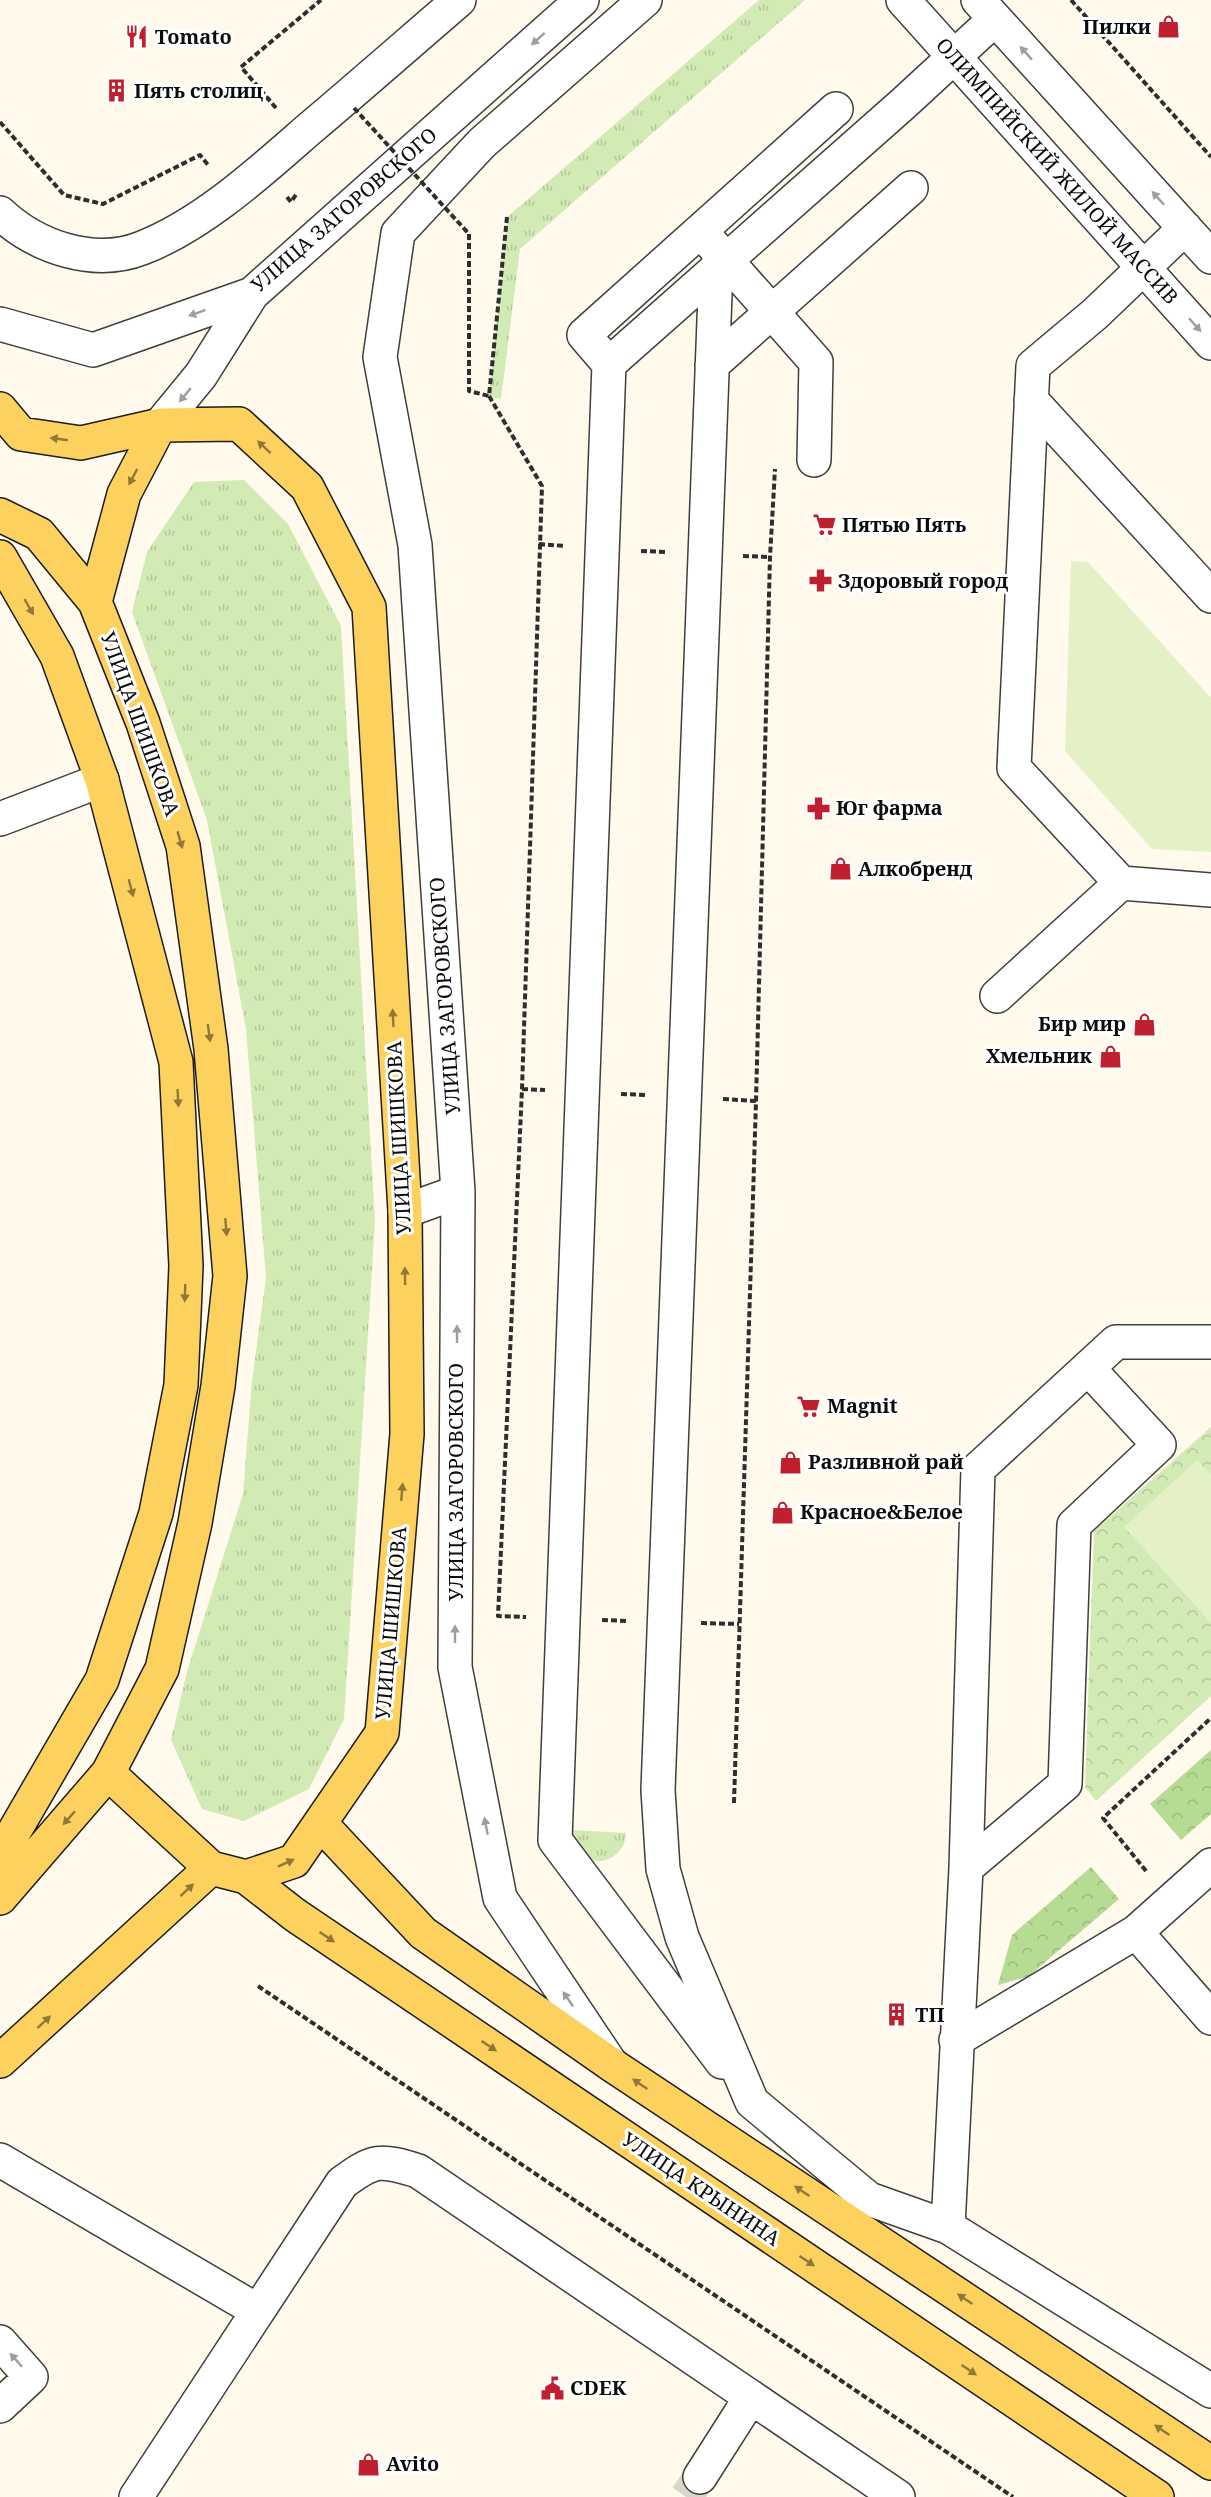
<svg xmlns="http://www.w3.org/2000/svg" width="1211" height="2497" viewBox="0 0 1211 2497" font-family="'Noto Serif',serif">
	<defs>
		<pattern id="grass-tufts" width="24" height="20" patternUnits="userSpaceOnUse" patternTransform="scale(1.5)"><rect width="24" height="20" fill="#d2eab4"/><path d="M3 7l-1-3M5 7V3M7 7l1-3M15 17l-1-3M17 17v-4M19 17l1-3" fill="none" stroke="#b3c89a"/></pattern>
		<pattern id="forest-crowns" width="20" height="18" patternUnits="userSpaceOnUse" patternTransform="scale(1.5)"><rect width="20" height="18" fill="#b6db93"/><path d="M2 6a3 3 0 1 1 6 0M12 15a3 3 0 1 1 6 0" fill="none" stroke="#9bbb7e"/></pattern>
		<pattern id="park-crowns" width="20" height="18" patternUnits="userSpaceOnUse" patternTransform="scale(1.5)"><rect width="20" height="18" fill="#d2eab4"/><path d="M2 6a3 3 0 1 1 6 0M12 15a3 3 0 1 1 6 0" fill="none" stroke="#b3c89a"/></pattern>
	</defs>
	<rect width="100%" height="100%" fill="#fffaeb"/>
	<!-- grass -->
	<path fill="url(#grass-tufts)" d="M 759,0 L 805,0 L 520,249 L 501,399 L 489,396 L 507,217 Z
		M 244,480 L 288,524 L 341,626 L 375,1221 L 344,1719 L 309,1789 L 244,1821 L 202,1809 L 171,1740 L 187,1672 L 243,1494 L 252,1381 L 266,1278 L 246,1029 L 207,820 L 132,612 L 147,552 L 194,482 Z
		M 573,1830 L 626,1833 C 626,1852 605,1868 588,1858 C 580,1853 575,1841 570,1834 Z"/>
	<!-- forest -->
	<path fill="url(#forest-crowns)" d="M 1211,1750 L 1211,1814 L 1181,1840 L 1150,1804 Z
		M 1091,1867 L 1119,1899 L 1029,1976 L 998,1985 L 1012,1935 Z"/>
	<!-- park -->
	<path fill="url(#park-crowns)" d="M 1211,1427 L 1211,1696 L 1096,1801 L 1085,1787 L 1094,1531 Z"/>
	<!-- pitch -->
	<path fill="#e4f1c6" d="M 1071,561 L 1088,562 L 1211,698 L 1211,852 L 1152,849 L 1065,751 Z
		M 1197,1460 L 1211,1475 L 1211,1623 L 1124,1527 Z"/>
	<g fill="none" stroke-linecap="round" stroke-linejoin="round">
		<!-- minor-tunnel -->
		<path stroke="#dbd6ca" stroke-width="33" stroke-dasharray="33 16" stroke-linecap="butt" d="M 686,2497 L 700,2477"/>
		<defs>
			<path id="minor" d="M 903,0 L 1211,343
				M 978,0 L 1211,257
				M 0,213 C 36,247 94,267 142,248 C 202,225 260,172 308,130 C 359,87 409,43 459,0
				M 1185,228 L 1095,314 L 1033,366 L 1014,768 L 1121,883 L 1211,890
				M 711,243 L 816,362 L 814,460
				M 716,268 L 658,1790 L 663,1869 L 682,1937 L 752,2102 L 869,2199 L 948,2227 L 1211,2391
				M 0,324 L 93,350 L 252,294 L 582,0
				M 609,364 L 904,103 L 995,19
				M 712,365 L 911,188
				M 1031,400 L 1211,596
				M 160,425 L 201,375 L 252,294
				M 0,819 L 102,780
				M 997,996 L 1121,883
				M 405,1211 L 458,1192
				M 966,1868 L 1065,1784 L 1074,1525 L 1159,1445 L 1088,1368
				M 1136,1932 L 1211,2018
				M 956,2040 L 1136,1932 L 1211,1865
				M 722,2062 L 555,1840 L 609,364 L 584,335 L 836,109
				M 611,2064 L 500,1898 L 455,1667 L 458,1192 L 415,545 L 380,357 L 398,233 L 482,143 L 645,0
				M 0,2160 L 258,2311 L 136,2497
				M 948,2227 L 966,1868 L 978,1469 L 1116,1342 L 1211,1342
				M 258,2311 L 342,2183 C 374,2159 380,2159 418,2171 L 898,2497
				M 0,2342 L 31,2377 L 0,2406
				M 700,2477 L 751,2397"/>
			<path id="major" d="M 0,409 L 21,434 L 81,443 L 160,425 L 239,424 L 307,487 L 369,607 L 405,1211 L 407,1434 L 382,1733 L 294,1861 L 246,1877 L 211,1868 L 108,1773 L 162,1669 L 195,1523 L 218,1386 L 230,1276 L 211,1049 L 183,846 L 143,723 L 95,602 L 124,494 L 160,425
				M 0,515 L 39,534 L 95,602
				M 0,557 L 57,656 L 102,780 L 176,1062 L 186,1266 L 181,1385 L 156,1513 L 102,1680 L 0,1856
				M 320,1823 L 423,1933 L 612,2065 L 1211,2463
				M 246,1877 L 295,1915 L 1157,2497
				M 0,1898 L 108,1773
				M 0,2061 L 211,1868"/>
		</defs>
		<!-- minor casing -->
		<use href="#minor" stroke="#3f3f3f" stroke-width="36"/>
		<!-- major casing -->
		<use href="#major" stroke="#1d1d1d" stroke-width="36"/>
		<!-- path -->
		<path stroke="#2e2e2e" stroke-width="4" stroke-dasharray="6 3" stroke-linecap="butt" d="M 1071,0 L 1211,157
			M 276,108 L 241,67 L 321,0
			M 0,122 L 64,195 L 103,204 L 200,155 L 208,165
			M 287,197 L 291,202 L 297,193
			M 507,217 L 489,396 L 542,486 L 522,1089 L 498,1616 L 526,1617
			M 469,234 L 469,391 L 489,396
			M 539,544 L 565,546
			M 641,551 L 667,552
			M 743,556 L 770,557
			M 522,1089 L 545,1090
			M 621,1094 L 647,1095
			M 723,1099 L 756,1101
			M 602,1620 L 628,1621
			M 701,1623 L 739,1624
			M 734,1803 L 756,1101 L 770,557 L 775,469
			M 1146,1871 L 1103,1818 L 1211,1718
			M 258,1986 L 1013,2497"/>
		<!-- minor -->
		<use href="#minor" stroke="#fff" stroke-width="33"/>
		<!-- major -->
		<use href="#major" stroke="#fdd15d" stroke-width="33"/>
		<!-- path-bridge -->
		<path stroke="#2e2e2e" stroke-width="4" stroke-dasharray="6 3" stroke-linecap="butt" d="M 354,108 L 469,234"/>
	</g>
	<!-- one-way arrows -->
	<defs><path id="oneway-solid" d="M-6-.8H1V-3.2L6.5 0L1 3.2V.8H-6Z" transform="scale(1.5)"/></defs>
	<g fill="#9e9e9e">
		<use href="#oneway-solid" transform="translate(538 39) rotate(138)"/>
		<use href="#oneway-solid" transform="translate(1026 53) rotate(-132)"/>
		<use href="#oneway-solid" transform="translate(1158 198) rotate(-132)"/>
		<use href="#oneway-solid" transform="translate(197 313) rotate(160)"/>
		<use href="#oneway-solid" transform="translate(1195 325) rotate(48)"/>
		<use href="#oneway-solid" transform="translate(185 395) rotate(130)"/>
		<use href="#oneway-solid" transform="translate(457 1334) rotate(-90)"/>
		<use href="#oneway-solid" transform="translate(455 1634) rotate(-90)"/>
		<use href="#oneway-solid" transform="translate(486 1826) rotate(-101)"/>
		<use href="#oneway-solid" transform="translate(568 1999) rotate(-124)"/>
		<use href="#oneway-solid" transform="translate(16 2360) rotate(-132)"/>
	</g>
	<g fill="#917839">
		<use href="#oneway-solid" transform="translate(59 439) rotate(-172)"/>
		<use href="#oneway-solid" transform="translate(264 447) rotate(-137)"/>
		<use href="#oneway-solid" transform="translate(133 477) rotate(118)"/>
		<use href="#oneway-solid" transform="translate(29 607) rotate(60)"/>
		<use href="#oneway-solid" transform="translate(180 840) rotate(74)"/>
		<use href="#oneway-solid" transform="translate(131 888) rotate(75)"/>
		<use href="#oneway-solid" transform="translate(393 1018) rotate(-93)"/>
		<use href="#oneway-solid" transform="translate(209 1033) rotate(82)"/>
		<use href="#oneway-solid" transform="translate(178 1098) rotate(87)"/>
		<use href="#oneway-solid" transform="translate(226 1227) rotate(85)"/>
		<use href="#oneway-solid" transform="translate(405 1276) rotate(-91)"/>
		<use href="#oneway-solid" transform="translate(185 1293) rotate(92)"/>
		<use href="#oneway-solid" transform="translate(402 1492) rotate(-85)"/>
		<use href="#oneway-solid" transform="translate(69 1818) rotate(131)"/>
		<use href="#oneway-solid" transform="translate(286 1863) rotate(-24)"/>
		<use href="#oneway-solid" transform="translate(187 1890) rotate(-43)"/>
		<use href="#oneway-solid" transform="translate(327 1937) rotate(34)"/>
		<use href="#oneway-solid" transform="translate(44 2022) rotate(-43)"/>
		<use href="#oneway-solid" transform="translate(489 2046) rotate(34)"/>
		<use href="#oneway-solid" transform="translate(640 2084) rotate(-146)"/>
		<use href="#oneway-solid" transform="translate(802 2191) rotate(-146)"/>
		<use href="#oneway-solid" transform="translate(807 2261) rotate(34)"/>
		<use href="#oneway-solid" transform="translate(965 2299) rotate(-146)"/>
		<use href="#oneway-solid" transform="translate(969 2370) rotate(34)"/>
		<use href="#oneway-solid" transform="translate(1162 2430) rotate(-146)"/>
	</g>
	<!-- icons -->
	<defs>
		<symbol id="shop-bare" viewBox="-9 -9 18 18"><path d="M-5-2.5h2.3a2.7 3.5 0 0 1 5.4 0H5L5.5 6h-11ZM-1.5-2.5h3a1.5 2.3 0 0 0-3 0Z" fill="#c0202d" stroke="#fff" stroke-width="2.5" paint-order="stroke"/></symbol>
		<symbol id="restaurant-bare" viewBox="-9 -9 18 18"><path d="M-5-6h1v4h1v-4h1v4h1v-4h1v5L-1.5 .5V6h-2V.5L-5-1ZM5-6V6H3V1.5H1.5Q1.5-4 5-6Z" fill="#c0202d" stroke="#fff" stroke-width="2.5" paint-order="stroke"/></symbol>
		<symbol id="building-bare" viewBox="-9 -9 18 18"><path d="M-4-6H4V6H1V3H-1V6H-4ZM-2.5-4.3h1.7v1.8h-1.7ZM.8-4.3h1.7v1.8H.8ZM-2.5-1h1.7V.8h-1.7ZM.8-1h1.7V.8H.8Z" fill="#c0202d" stroke="#fff" stroke-width="2.5" paint-order="stroke"/></symbol>
		<symbol id="supermarket-bare" viewBox="-9 -9 18 18"><path d="M-6-5.5h2.5l.6 2H6L4.5 2H-2.5L-4.4-4H-6ZM-1.5 3.2a1.3 1.3 0 1 0 .1 0ZM3 3.2a1.3 1.3 0 1 0 .1 0Z" fill="#c0202d" stroke="#fff" stroke-width="2.5" paint-order="stroke"/></symbol>
		<symbol id="pharmacy-bare" viewBox="-9 -9 18 18"><path d="M-2-6h4v4h4v4h-4v4h-4v-4h-4v-4h4Z" fill="#c0202d" stroke="#fff" stroke-width="2.5" paint-order="stroke"/></symbol>
		<symbol id="civic-bare" viewBox="-9 -9 18 18"><path d="M-.6-6.5H3V-4.5H.6V-3L4-1V1h2V6H-6V1h2V-1L-.6-3ZM-1.2 2.5V6h2.4V2.5Z" fill="#c0202d" stroke="#fff" stroke-width="2.5" paint-order="stroke"/></symbol>
	</defs>
	<g fill-rule="evenodd">
		<use href="#shop-bare" x="1152" y="10" width="33" height="33"/>
		<use href="#restaurant-bare" x="120" y="20" width="33" height="33"/>
		<use href="#building-bare" x="100" y="74" width="33" height="33"/>
		<use href="#supermarket-bare" x="808" y="508" width="33" height="33"/>
		<use href="#pharmacy-bare" x="804" y="564" width="33" height="33"/>
		<use href="#pharmacy-bare" x="802" y="792" width="33" height="33"/>
		<use href="#shop-bare" x="824" y="852" width="33" height="33"/>
		<use href="#shop-bare" x="1128" y="1008" width="33" height="33"/>
		<use href="#shop-bare" x="1094" y="1040" width="33" height="33"/>
		<use href="#supermarket-bare" x="792" y="1390" width="33" height="33"/>
		<use href="#shop-bare" x="774" y="1446" width="33" height="33"/>
		<use href="#shop-bare" x="766" y="1496" width="33" height="33"/>
		<use href="#building-bare" x="880" y="1998" width="33" height="33"/>
		<use href="#civic-bare" x="536" y="2372" width="33" height="33"/>
		<use href="#shop-bare" x="352" y="2448" width="33" height="33"/>
	</g>
	<g text-anchor="middle" stroke-width="6" stroke-linejoin="round" paint-order="stroke">
		<!-- poi labels -->
		<g font-size="20" font-weight="bold" fill="#0c0c0c" stroke="#fff" text-anchor="start">
			<text x="1151" y="34" text-anchor="end">Пилки</text>
			<text x="155" y="44">Tomato</text>
			<text x="134" y="98">Пять столиц</text>
			<text x="842" y="532">Пятью Пять</text>
			<text x="838" y="588">Здоровый город</text>
			<text x="836" y="815">Юг фарма</text>
			<text x="858" y="876">Алкобренд</text>
			<text x="1126" y="1031" text-anchor="end">Бир мир</text>
			<text x="1092" y="1063" text-anchor="end">Хмельник</text>
			<text x="827" y="1413">Magnit</text>
			<text x="808" y="1469">Разливной рай</text>
			<text x="800" y="1519">Красное&amp;Белое</text>
			<text x="915" y="2022">ТП</text>
			<text x="570" y="2395">CDEK</text>
			<text x="386" y="2471">Avito</text>
		</g>
		<!-- street labels -->
		<g font-size="20" fill="#0c0c0c" stroke="#fff">
			<text transform="translate(1057 171) rotate(48)" y="7">ОЛИМПИЙСКИЙ ЖИЛОЙ МАССИВ</text>
			<text transform="translate(344 210) rotate(-41)" y="7">УЛИЦА ЗАГОРОВСКОГО</text>
			<text transform="translate(140 724) rotate(70)" y="7">УЛИЦА ШИШКОВА</text>
			<text transform="translate(445 996) rotate(-94)" y="7">УЛИЦА ЗАГОРОВСКОГО</text>
			<text transform="translate(399 1138) rotate(-93)" y="7">УЛИЦА ШИШКОВА</text>
			<text transform="translate(456 1482) rotate(-90)" y="7">УЛИЦА ЗАГОРОВСКОГО</text>
			<text transform="translate(391 1623) rotate(-85)" y="7">УЛИЦА ШИШКОВА</text>
			<text transform="translate(701 2189) rotate(34)" y="7">УЛИЦА КРЫНИНА</text>
		</g>
	</g>
</svg>
